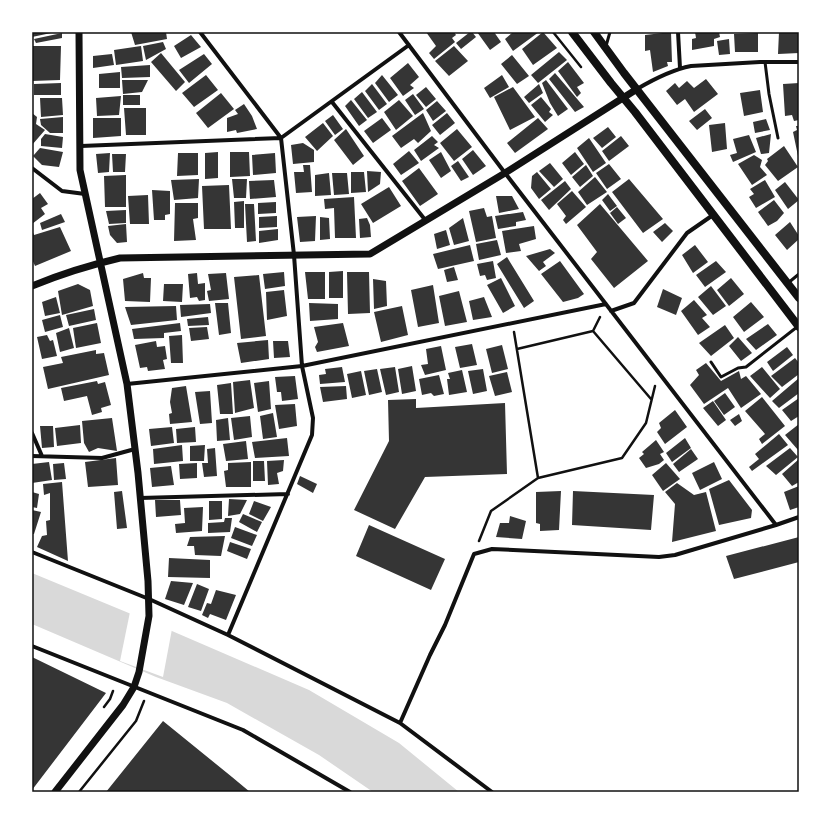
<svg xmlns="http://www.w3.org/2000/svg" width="831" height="824" viewBox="0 0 831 824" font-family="'Asap Condensed',sans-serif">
	<rect width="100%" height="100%" fill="#fff"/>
	<!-- water -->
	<path fill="#d9d9d9" d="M 32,573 L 165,628 L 309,690 L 399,743 L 459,792 L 373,792 L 319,755 L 227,703 L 156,677 L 32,624 Z"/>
	<!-- pier -->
	<path fill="#fff" d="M 130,612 L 172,629 L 163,677 L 120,661 Z"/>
	<!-- building -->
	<path fill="#353535" d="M 32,32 L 51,32 L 51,33 L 32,37 Z
		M 131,32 L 166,32 L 167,39 L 135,45 Z
		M 426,32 L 454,32 L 456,35 L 452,38 L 455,42 L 434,59 L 429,53 L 436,46 Z
		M 470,32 L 472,32 L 476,37 L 461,49 L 456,43 Z
		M 477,32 L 494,32 L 501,42 L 490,50 Z
		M 513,32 L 539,32 L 513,51 L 505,39 Z
		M 543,32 L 557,48 L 533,65 L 522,49 Z
		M 671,32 L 672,62 L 667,62 L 668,66 L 653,72 L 650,50 L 645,51 L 645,35 Z
		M 695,32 L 719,32 L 720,37 L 714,39 L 714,46 L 692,50 L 692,39 L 696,38 Z
		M 779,32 L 799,33 L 799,53 L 778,54 Z
		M 62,33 L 62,38 L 36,43 L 34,39 Z
		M 758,33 L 758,52 L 735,52 L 734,34 Z
		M 191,35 L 201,47 L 181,58 L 174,46 Z
		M 729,39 L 730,54 L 719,55 L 717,41 Z
		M 163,42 L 166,49 L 146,60 L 143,46 Z
		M 32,46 L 61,46 L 60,80 L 32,81 Z
		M 141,46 L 143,61 L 116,65 L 114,50 Z
		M 454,46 L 468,61 L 449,76 L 435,61 Z
		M 559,52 L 567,60 L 538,83 L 531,75 Z
		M 161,53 L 185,82 L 176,91 L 151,62 Z
		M 112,54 L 114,65 L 93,68 L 93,56 Z
		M 204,54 L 212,64 L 189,83 L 179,70 Z
		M 512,55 L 529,76 L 517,84 L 501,64 Z
		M 568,62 L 584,83 L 577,87 L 581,93 L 577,97 L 558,71 Z
		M 408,63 L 419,77 L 410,85 L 414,88 L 403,96 L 390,78 Z
		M 150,65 L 150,77 L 122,78 L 121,67 Z
		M 120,72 L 120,88 L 99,88 L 99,74 Z
		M 555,73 L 584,107 L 575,112 L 549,79 Z
		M 206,75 L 218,90 L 194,107 L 182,93 Z
		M 382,75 L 398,95 L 389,102 L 375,83 Z
		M 502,75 L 509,87 L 490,98 L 484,88 Z
		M 706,79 L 718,94 L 694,112 L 685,99 L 677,105 L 666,91 L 675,83 L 679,88 L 687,81 L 694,88 Z
		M 122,80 L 148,80 L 142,92 L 123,94 Z
		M 546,80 L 568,109 L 558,116 L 550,103 L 542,83 Z
		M 61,83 L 61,95 L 34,95 L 34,84 Z
		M 799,83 L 799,120 L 794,121 L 792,115 L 785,116 L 783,84 Z
		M 372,84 L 387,104 L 379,110 L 365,91 Z
		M 539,84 L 543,93 L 529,103 L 524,97 Z
		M 426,87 L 436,99 L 426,107 L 416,95 Z
		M 513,87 L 535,117 L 510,130 L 494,97 Z
		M 760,90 L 763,112 L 744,116 L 740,93 Z
		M 362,92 L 377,112 L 368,118 L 354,99 Z
		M 221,93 L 234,109 L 208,128 L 196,113 Z
		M 413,94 L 424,109 L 415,115 L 405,100 Z
		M 123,95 L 140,95 L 140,105 L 123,105 Z
		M 121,96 L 119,115 L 97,116 L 96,98 Z
		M 541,97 L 551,109 L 549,112 L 553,115 L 545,122 L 531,105 Z
		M 40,98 L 62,98 L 63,115 L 41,117 Z
		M 351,100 L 367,120 L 359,126 L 345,106 Z
		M 399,100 L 413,116 L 396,130 L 384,112 Z
		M 437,101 L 446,111 L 433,121 L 426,110 Z
		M 244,104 L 252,116 L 257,129 L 237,133 L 236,130 L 227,132 L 227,118 L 238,114 L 235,110 Z
		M 124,108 L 146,108 L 146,135 L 126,135 Z
		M 705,109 L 712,118 L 697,130 L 689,121 Z
		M 32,113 L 37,117 L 36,124 L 45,130 L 32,145 Z
		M 423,113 L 431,131 L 418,143 L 414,139 L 401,148 L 392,136 Z
		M 447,113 L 455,123 L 440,135 L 432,125 Z
		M 333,115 L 343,129 L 335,135 L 325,121 Z
		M 63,117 L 63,133 L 50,133 L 41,125 L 40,119 Z
		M 93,118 L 121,118 L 121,136 L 93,138 Z
		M 382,118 L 391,130 L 373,143 L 364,131 Z
		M 538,118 L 548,129 L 515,153 L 507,143 Z
		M 766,119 L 770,130 L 755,133 L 753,122 Z
		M 323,123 L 333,136 L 317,151 L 305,137 Z
		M 725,123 L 727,149 L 712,152 L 709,125 Z
		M 796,126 L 799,126 L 798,156 L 793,132 L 797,130 Z
		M 608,127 L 616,137 L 602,148 L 593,138 Z
		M 346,129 L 364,156 L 353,165 L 334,140 Z
		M 457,129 L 472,147 L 454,161 L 440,143 Z
		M 45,134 L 63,137 L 62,148 L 41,146 L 41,139 Z
		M 771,134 L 769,153 L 761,154 L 756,138 Z
		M 749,135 L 756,152 L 733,162 L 730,155 L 737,153 L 733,139 Z
		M 432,136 L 438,142 L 434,145 L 439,148 L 421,161 L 414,150 Z
		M 621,136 L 629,146 L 609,161 L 602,151 Z
		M 589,138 L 606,163 L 593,172 L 577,148 Z
		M 303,143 L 314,150 L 314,162 L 293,164 L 291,145 Z
		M 784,146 L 798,167 L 778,181 L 765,165 L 768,161 L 767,159 Z
		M 40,148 L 63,152 L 59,167 L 42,165 L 33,156 Z
		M 473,150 L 486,166 L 473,175 L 462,159 Z
		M 409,151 L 419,163 L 401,175 L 393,164 Z
		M 218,152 L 218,178 L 205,179 L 205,153 Z
		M 230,152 L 249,152 L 250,176 L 230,177 Z
		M 441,152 L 451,171 L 441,178 L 429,160 Z
		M 575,152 L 584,164 L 571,175 L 562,163 Z
		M 110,153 L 109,172 L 98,173 L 96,154 Z
		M 178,153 L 198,153 L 198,175 L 177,176 Z
		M 275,153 L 276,173 L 253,175 L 252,155 Z
		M 112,154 L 126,154 L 125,172 L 113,172 Z
		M 754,155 L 762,160 L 760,167 L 767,175 L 752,185 L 738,164 Z
		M 458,161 L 469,177 L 461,181 L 451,166 Z
		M 550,163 L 563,179 L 554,187 L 539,171 Z
		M 609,164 L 621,179 L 607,189 L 596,173 Z
		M 303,165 L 310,165 L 312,192 L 296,193 L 294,172 L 304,172 Z
		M 586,165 L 593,176 L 580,187 L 572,177 Z
		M 419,168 L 438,194 L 420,206 L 402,181 Z
		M 367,171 L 381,172 L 380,184 L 368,192 Z
		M 351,172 L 364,172 L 366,192 L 351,193 Z
		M 537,172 L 551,189 L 539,199 L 531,188 L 532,176 Z
		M 329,173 L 331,195 L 315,196 L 315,175 Z
		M 332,173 L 347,173 L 349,194 L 334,195 Z
		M 126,175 L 126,207 L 105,207 L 104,176 Z
		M 595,177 L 607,192 L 587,205 L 578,192 Z
		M 199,179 L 198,198 L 174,200 L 171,180 Z
		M 232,179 L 247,179 L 246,198 L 234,198 Z
		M 629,179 L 663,219 L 643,233 L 612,192 Z
		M 274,180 L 276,197 L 250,199 L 249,181 Z
		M 765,180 L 775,197 L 756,208 L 749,197 L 754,194 L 750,189 Z
		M 565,181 L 571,189 L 549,210 L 541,200 Z
		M 785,182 L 799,200 L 788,209 L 775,190 Z
		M 229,185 L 231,229 L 204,229 L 202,186 Z
		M 389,187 L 401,206 L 373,223 L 361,204 Z
		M 152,190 L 170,191 L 170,214 L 165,215 L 165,220 L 154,220 Z
		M 572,191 L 586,207 L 566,224 L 563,220 L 566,216 L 557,204 Z
		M 40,193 L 48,204 L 41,208 L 45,214 L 32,224 L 32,199 Z
		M 608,194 L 617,206 L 610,211 L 602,200 Z
		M 148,195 L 149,224 L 130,224 L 128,196 Z
		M 496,196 L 512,196 L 519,209 L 499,213 Z
		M 354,197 L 356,238 L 335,238 L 334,208 L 325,209 L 324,199 Z
		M 774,200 L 784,213 L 777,221 L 768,226 L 758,212 Z
		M 244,201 L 244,228 L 235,228 L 234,202 Z
		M 276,202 L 276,213 L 258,214 L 258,203 Z
		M 175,203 L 198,203 L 198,218 L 193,219 L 196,240 L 174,241 Z
		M 245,204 L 254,204 L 256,241 L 247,242 Z
		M 600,204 L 648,261 L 614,288 L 591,259 L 597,252 L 577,225 Z
		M 617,207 L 626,218 L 618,224 L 610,213 Z
		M 484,208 L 487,217 L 492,216 L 496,238 L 476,242 L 469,211 Z
		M 126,210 L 126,223 L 109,224 L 106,211 Z
		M 523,212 L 526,220 L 516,222 L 516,226 L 498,229 L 495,216 Z
		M 61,214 L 65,222 L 42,230 L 40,223 Z
		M 277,216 L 277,227 L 259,228 L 259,217 Z
		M 316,216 L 315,241 L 300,242 L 297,217 Z
		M 320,217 L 329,218 L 330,239 L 320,240 Z
		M 367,218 L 370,225 L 371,237 L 360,238 L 359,219 Z
		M 463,218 L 469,241 L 454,245 L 449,228 Z
		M 790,222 L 799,236 L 799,239 L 787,250 L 775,235 Z
		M 665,223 L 673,231 L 662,242 L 653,232 Z
		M 126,224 L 127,242 L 117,243 L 110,235 L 108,226 Z
		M 534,226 L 536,239 L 519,244 L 521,251 L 506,253 L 502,231 Z
		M 60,227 L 71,251 L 35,266 L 32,259 L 32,230 L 34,235 Z
		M 278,229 L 278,240 L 259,243 L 259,231 Z
		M 446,230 L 450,245 L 437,249 L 434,234 Z
		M 497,240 L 501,255 L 479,260 L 476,244 Z
		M 470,245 L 474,261 L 438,269 L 433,254 Z
		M 695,245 L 708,262 L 693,273 L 682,255 Z
		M 550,249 L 555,253 L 543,262 L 546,266 L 539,271 L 526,256 Z
		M 507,257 L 534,301 L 524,308 L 497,264 Z
		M 493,261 L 496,278 L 487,280 L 485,275 L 480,276 L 477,264 Z
		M 560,261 L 584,294 L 578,298 L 563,302 L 541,274 Z
		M 716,261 L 726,272 L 705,287 L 696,275 Z
		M 454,267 L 458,280 L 447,282 L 444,270 Z
		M 343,271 L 343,298 L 329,298 L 329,272 Z
		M 284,272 L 285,286 L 265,289 L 263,274 Z
		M 305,272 L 325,272 L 325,299 L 308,299 Z
		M 347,272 L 369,272 L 370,313 L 348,314 Z
		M 143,273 L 144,278 L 151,278 L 150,302 L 125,301 L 123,279 Z
		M 197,273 L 198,284 L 205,283 L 205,300 L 199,301 L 197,297 L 190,298 L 188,274 Z
		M 226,273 L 229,299 L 209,301 L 207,291 L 211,290 L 208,274 Z
		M 259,275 L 266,336 L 241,339 L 234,277 Z
		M 501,278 L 515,306 L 503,313 L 487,285 Z
		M 731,278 L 744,294 L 729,306 L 717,290 Z
		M 373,279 L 386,281 L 387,306 L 374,309 Z
		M 78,284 L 90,290 L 93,306 L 62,315 L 58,291 Z
		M 164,284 L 183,284 L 182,302 L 163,301 Z
		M 433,285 L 439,323 L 418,327 L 411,290 Z
		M 711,286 L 726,306 L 713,315 L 698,297 Z
		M 663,289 L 682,298 L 676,315 L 657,307 Z
		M 284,290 L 287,316 L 267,320 L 266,292 Z
		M 459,291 L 467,322 L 445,326 L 439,296 Z
		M 56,297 L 60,313 L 45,316 L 42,302 Z
		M 484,297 L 492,317 L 473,320 L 469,301 Z
		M 694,300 L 707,315 L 702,318 L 710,327 L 698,335 L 681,311 Z
		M 751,302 L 764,317 L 744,332 L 733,317 Z
		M 215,303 L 228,303 L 231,333 L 219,335 Z
		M 309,303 L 338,304 L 338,319 L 310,321 Z
		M 210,304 L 211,313 L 181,317 L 180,305 Z
		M 176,306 L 177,320 L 131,325 L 125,307 Z
		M 402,306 L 408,335 L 381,342 L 374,312 Z
		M 94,309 L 96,320 L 69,326 L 66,315 Z
		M 60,315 L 63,327 L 45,332 L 42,320 Z
		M 208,317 L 209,325 L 188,326 L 187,319 Z
		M 97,323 L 101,343 L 76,348 L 73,328 Z
		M 180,323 L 181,331 L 164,333 L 164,338 L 134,339 L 132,329 Z
		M 343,323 L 349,346 L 317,352 L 315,347 L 318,342 L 314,327 Z
		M 768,324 L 777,335 L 756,350 L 746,339 Z
		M 725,325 L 734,338 L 711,356 L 699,343 Z
		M 207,327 L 209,339 L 191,341 L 189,328 Z
		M 69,328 L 74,348 L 60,352 L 56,333 Z
		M 47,335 L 50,341 L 53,340 L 57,356 L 42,359 L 37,337 Z
		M 182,335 L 183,363 L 171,363 L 169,336 Z
		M 738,337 L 752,353 L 741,361 L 729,346 Z
		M 268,340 L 269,359 L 241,363 L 237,343 Z
		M 156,341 L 157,347 L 165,346 L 167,359 L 163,360 L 165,369 L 148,371 L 147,367 L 140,368 L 135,345 Z
		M 273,341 L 288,341 L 290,357 L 274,358 Z
		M 472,344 L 477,365 L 460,368 L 455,347 Z
		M 502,345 L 508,369 L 492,373 L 486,349 Z
		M 441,346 L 446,370 L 425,375 L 421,365 L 428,364 L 426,349 Z
		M 787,347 L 793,355 L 773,371 L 767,362 Z
		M 96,350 L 96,354 L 104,353 L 109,375 L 48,389 L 43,367 L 63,363 L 61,357 Z
		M 795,358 L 799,363 L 799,374 L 782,387 L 771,376 Z
		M 706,363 L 721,381 L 739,371 L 741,379 L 746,376 L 761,394 L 741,408 L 728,388 L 704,404 L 690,385 L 699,375 L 696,370 Z
		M 412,366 L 416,391 L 402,394 L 398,369 Z
		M 342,367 L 345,382 L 320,384 L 319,375 L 326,374 L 325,369 Z
		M 395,367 L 399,392 L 386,395 L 380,369 Z
		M 762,367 L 780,389 L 770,398 L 750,376 Z
		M 377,369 L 382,392 L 369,395 L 364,371 Z
		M 483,369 L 487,391 L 473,394 L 468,371 Z
		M 462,370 L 467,392 L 449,395 L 447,379 L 450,379 L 448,373 Z
		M 361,371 L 366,395 L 352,398 L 347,374 Z
		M 507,372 L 512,392 L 495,396 L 489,376 Z
		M 439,375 L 444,394 L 434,396 L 431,393 L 422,395 L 419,379 Z
		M 295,376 L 298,399 L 282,401 L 281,392 L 277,392 L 275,377 Z
		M 799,378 L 799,393 L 779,408 L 772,401 Z
		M 250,380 L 254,408 L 235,413 L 233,382 Z
		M 97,381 L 98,384 L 105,382 L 111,405 L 101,408 L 102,412 L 92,415 L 87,396 L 64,401 L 61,388 Z
		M 269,381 L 271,409 L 258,412 L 254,383 Z
		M 231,383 L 233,414 L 220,414 L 217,385 Z
		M 186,386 L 192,422 L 170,424 L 169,414 L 172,413 L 170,402 L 172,388 Z
		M 346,386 L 347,399 L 323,402 L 320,387 Z
		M 210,391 L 212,423 L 200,424 L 195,392 Z
		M 725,393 L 735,407 L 724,415 L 714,401 Z
		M 762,397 L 785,426 L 762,444 L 759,439 L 765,434 L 745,411 Z
		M 799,398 L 799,416 L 791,421 L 782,410 Z
		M 416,399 L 416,408 L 505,403 L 507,474 L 425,477 L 395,529 L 354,510 L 389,441 L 388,400 Z
		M 713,401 L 726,420 L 718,426 L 703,408 Z
		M 295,404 L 297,426 L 279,429 L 275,405 Z
		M 675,410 L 687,427 L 665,444 L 657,432 L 661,428 L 659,423 Z
		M 273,413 L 277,437 L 263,439 L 260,416 Z
		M 739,414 L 742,421 L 735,426 L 730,420 Z
		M 250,416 L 252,437 L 234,440 L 231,418 Z
		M 112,418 L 117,451 L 98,448 L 89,452 L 84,443 L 82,421 Z
		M 228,418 L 230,440 L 217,441 L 216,420 Z
		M 799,424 L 799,449 L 798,450 L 785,435 Z
		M 80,425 L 81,443 L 57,446 L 55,428 Z
		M 40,426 L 53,426 L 54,447 L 42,448 Z
		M 172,427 L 174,443 L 151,446 L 149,429 Z
		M 195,427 L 196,442 L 177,443 L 176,429 Z
		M 779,434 L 788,445 L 752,471 L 749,467 L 759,459 L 755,454 Z
		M 287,438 L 289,456 L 255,458 L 252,442 Z
		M 685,438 L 691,448 L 672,462 L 666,453 Z
		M 656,440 L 664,452 L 660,454 L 664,460 L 659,464 L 646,468 L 639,458 L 644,454 L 642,452 Z
		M 246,441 L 248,459 L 226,461 L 223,444 Z
		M 182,445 L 183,461 L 154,464 L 153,449 Z
		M 205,445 L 204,461 L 190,461 L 190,446 Z
		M 215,448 L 217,476 L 204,477 L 202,463 L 208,463 L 207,449 Z
		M 790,448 L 798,457 L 776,475 L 766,466 Z
		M 691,449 L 698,459 L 679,472 L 673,464 Z
		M 116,458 L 118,485 L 88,487 L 85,462 Z
		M 799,459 L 799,482 L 792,486 L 782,474 Z
		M 284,460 L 283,471 L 277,473 L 279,484 L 268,485 L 267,461 Z
		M 253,461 L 264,461 L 265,481 L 253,481 Z
		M 49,462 L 52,480 L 32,483 L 32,464 Z
		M 251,462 L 251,487 L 226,487 L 224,471 L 228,470 L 228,463 Z
		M 714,462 L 722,479 L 700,490 L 692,473 Z
		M 64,463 L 66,479 L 54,480 L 53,464 Z
		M 197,463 L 197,478 L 180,479 L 179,464 Z
		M 666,463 L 680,479 L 663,491 L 652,475 Z
		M 171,466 L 174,485 L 152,487 L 150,468 Z
		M 300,476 L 317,484 L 313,493 L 297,484 Z
		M 729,480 L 752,510 L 751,518 L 719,525 L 709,489 Z
		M 62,482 L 68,561 L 37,547 L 42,536 L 47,535 L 46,521 L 50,520 L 50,493 L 44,495 L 43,484 Z
		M 677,483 L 694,495 L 706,492 L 716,531 L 672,542 L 675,504 L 665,492 Z
		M 799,486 L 799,507 L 790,510 L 784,492 Z
		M 122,491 L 127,528 L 117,529 L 114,492 Z
		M 561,491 L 559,530 L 540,531 L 540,524 L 536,523 L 536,492 Z
		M 573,491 L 654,495 L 651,530 L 572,525 Z
		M 32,492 L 39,494 L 37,508 L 32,507 Z
		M 229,499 L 247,500 L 240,514 L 228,516 Z
		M 155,500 L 180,500 L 181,515 L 156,517 Z
		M 209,501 L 222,501 L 222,519 L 209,520 Z
		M 254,501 L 271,507 L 263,521 L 249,514 Z
		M 203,507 L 202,531 L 176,533 L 175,524 L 185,523 L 184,508 Z
		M 32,510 L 41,512 L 34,534 L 32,534 Z
		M 243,514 L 262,522 L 257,532 L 239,522 Z
		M 510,516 L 526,521 L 522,539 L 496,537 L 500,523 L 509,523 Z
		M 225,518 L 232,518 L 230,532 L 208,533 L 208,523 L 224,522 Z
		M 369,525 L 445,559 L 431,590 L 356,556 Z
		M 235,527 L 257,535 L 252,546 L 231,538 Z
		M 225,536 L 221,556 L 195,555 L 194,546 L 187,546 L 190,537 Z
		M 799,537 L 799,562 L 734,579 L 726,556 Z
		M 230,542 L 251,549 L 247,559 L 227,551 Z
		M 169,558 L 210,560 L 210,578 L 168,577 Z
		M 171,581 L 193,583 L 184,605 L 165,599 Z
		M 197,584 L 209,589 L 201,611 L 188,607 Z
		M 216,590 L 236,595 L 226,620 L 210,614 L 208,618 L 202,615 L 207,603 L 211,604 Z
		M 32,657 L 106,693 L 32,790 Z
		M 163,721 L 232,777 L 250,792 L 106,792 Z"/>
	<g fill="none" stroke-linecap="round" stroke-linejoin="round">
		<!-- path -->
		<path stroke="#111" stroke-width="2.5" d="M 553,32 L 581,67
			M 593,331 L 600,317
			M 514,332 L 538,478
			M 517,349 L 593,331 L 651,399
			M 479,541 L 491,511 L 538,478 L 622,458 L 646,423 L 655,386
			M 104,707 L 110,699 L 113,691
			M 79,792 L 136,721 L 144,701"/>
		<!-- service -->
		<path stroke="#111" stroke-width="3" d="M 606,46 L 610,32
			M 765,62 L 769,94 L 778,138
			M 788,283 L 799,274
			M 711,362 L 721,377 L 738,368 L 746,367 L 797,327"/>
		<!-- minor -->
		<path stroke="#111" stroke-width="4" d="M 200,32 L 281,138 L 294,255 L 302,366 L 313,418 L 312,435 L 228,635
			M 399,32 L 505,173 L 776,525
			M 678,32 L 680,68
			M 637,89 C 654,79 671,70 691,66 L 760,62 L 799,62
			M 332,102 L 426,221
			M 81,146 L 281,138 L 409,45
			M 32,168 L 62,191 L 85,194
			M 611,311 L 634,303 L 687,233 L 713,215
			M 127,384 L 302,366 L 606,304
			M 32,433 L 42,456
			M 32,456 L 102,458 L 135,449
			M 140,498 L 288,494
			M 32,552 L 149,599 L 228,635 L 400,723 L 492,792
			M 32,646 L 243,730 L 350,792
			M 400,723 L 430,655 L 445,625 L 474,554 L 492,549 L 659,557 L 675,555 L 776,525 L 799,517"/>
		<!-- tertiary -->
		<path stroke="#111" stroke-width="7" d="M 32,286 C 61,274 90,265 120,258 L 370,254 L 505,173 L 637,89
			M 55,792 L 123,705 L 134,687 L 139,672 L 149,616 L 148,581 L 138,473 L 127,384 L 80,170 L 79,32"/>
		<!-- secondary -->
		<path stroke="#111" stroke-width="8" d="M 572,32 L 611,83 L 635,112 L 799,327
			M 594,32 L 624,73 L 799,298"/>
	</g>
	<!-- border -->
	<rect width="831" height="824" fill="none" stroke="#ffffff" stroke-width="66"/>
	<rect x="33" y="33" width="765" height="758" fill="none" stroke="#111" stroke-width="1.5"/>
</svg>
